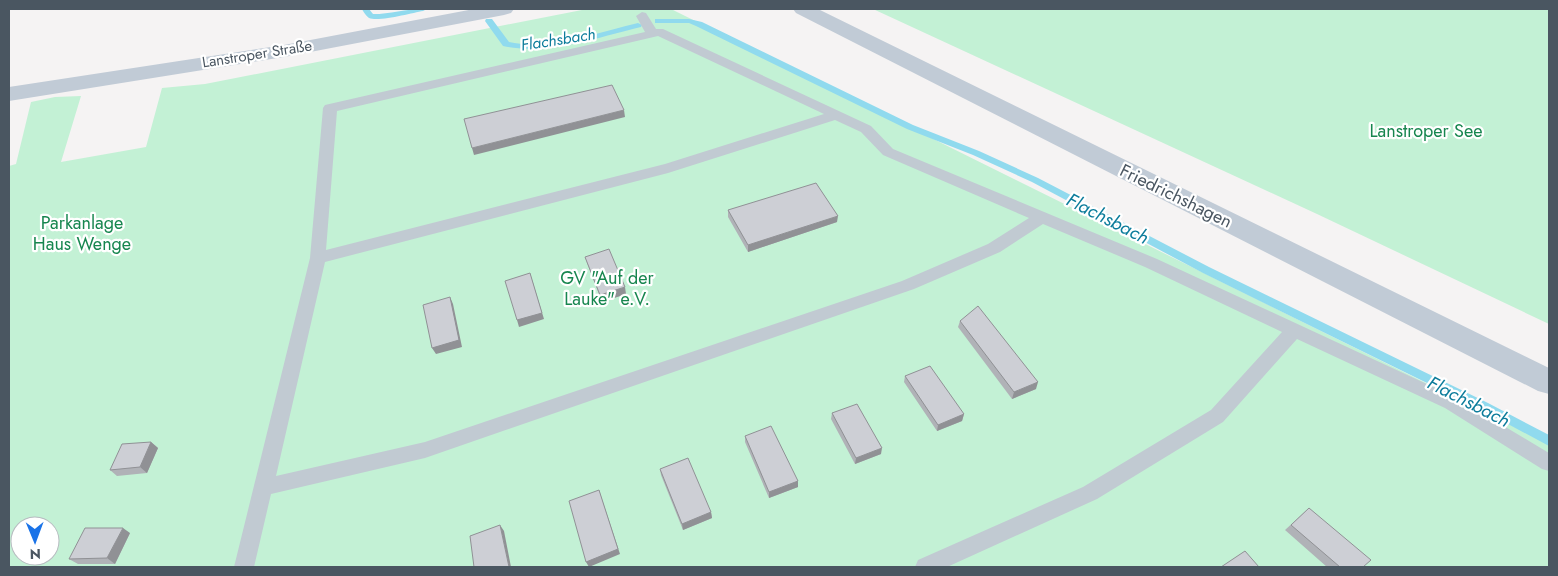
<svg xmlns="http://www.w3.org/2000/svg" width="1558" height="576" viewBox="0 0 1558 576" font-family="Jost,sans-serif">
	<rect width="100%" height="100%" fill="#f5f3f3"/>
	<!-- green -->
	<path fill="#c3f1d5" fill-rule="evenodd" d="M 587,9 L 671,9 L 1549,444 L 1549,567 L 9,567 L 9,166 L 16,164 L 31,102 L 55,97 L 81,96 L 61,162 L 146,147 L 162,88 L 205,84 ZM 20,526 L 50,526 L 50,556 L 20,556 Z
		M 873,9 L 1549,9 L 1549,324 L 1317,214 Z"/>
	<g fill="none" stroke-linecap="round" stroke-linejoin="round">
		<!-- stream -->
		<path fill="#90daee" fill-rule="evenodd" d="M 362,9 L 369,9 L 373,14 C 391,14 409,8 427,9 L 423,11 C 412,13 379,22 369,18 C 366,16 363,11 362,9 Z
			M 486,19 L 492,19 L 509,42 C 548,51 599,32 638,23 L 642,25 L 641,27 C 599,37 546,56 503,46 L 485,21 Z
			M 655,19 L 689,19 L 702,22 L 913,125 L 979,151 L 1038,178 L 1209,267 L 1488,403 L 1549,435 L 1549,446 L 1480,409 L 1203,273 L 1032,182 L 973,155 L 907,129 L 696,26 L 689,23 L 655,23 Z"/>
		<!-- lane -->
		<path fill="#c1cad2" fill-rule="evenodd" d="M 642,12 L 646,13 L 656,29 L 663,29 L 871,126 L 893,149 L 1157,259 L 1457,398 L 1549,453 L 1549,471 L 1542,469 L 1445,408 L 1297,339 L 1223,422 L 1097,499 L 947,567 L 915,567 L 918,560 L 1083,487 L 1211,410 L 1282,332 L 1145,267 L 1043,224 L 1000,252 L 914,289 L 425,458 L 271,494 L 254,567 L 234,567 L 310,258 L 323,108 L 325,105 L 645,32 L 636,16 ZM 658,36 L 824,114 L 665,164 L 326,250 L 337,111 ZM 835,120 L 861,132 L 883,155 L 1029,218 L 988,244 L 902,281 L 425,442 L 276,476 L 325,262 L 668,173 Z"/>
		<!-- secondary -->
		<path fill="#c1cbd6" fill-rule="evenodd" d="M 474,9 L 514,9 L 511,13 L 504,15 L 284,57 L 9,101 L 9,87 L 284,45 Z
			M 793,9 L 818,9 L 1549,368 L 1549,394 L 1538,391 L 796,13 Z"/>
	</g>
	<!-- wall -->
	<path fill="#b0b2b7" d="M 728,210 L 837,222 L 748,252 L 728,217 Z
		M 585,257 L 626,294 L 602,302 L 587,263 Z
		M 960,321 L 1036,389 L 1012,399 L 958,327 Z
		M 905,376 L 964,414 L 962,421 L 937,431 L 904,382 Z
		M 832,413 L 881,454 L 855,464 L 831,419 Z
		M 745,436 L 798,481 L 798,487 L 769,498 L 745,442 Z
		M 151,442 L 158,448 L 147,473 L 117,476 L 110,470 Z
		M 660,469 L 711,512 L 712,518 L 683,530 L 661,475 Z
		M 1309,508 L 1363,567 L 1327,567 L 1285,530 Z
		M 130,533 L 115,564 L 78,564 L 69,559 Z"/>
	<!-- shaded-wall -->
	<path fill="#909195" d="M 624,110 L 625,117 L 474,155 L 472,148 Z
		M 838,216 L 837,222 L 748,252 L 748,245 Z
		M 530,273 L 544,319 L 519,327 L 517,320 Z
		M 625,287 L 626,294 L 602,302 L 600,295 Z
		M 450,297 L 453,304 L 462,347 L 436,354 L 432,348 Z
		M 1038,382 L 1036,389 L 1012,399 L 1014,392 Z
		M 964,414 L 962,421 L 937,431 L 938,425 Z
		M 151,442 L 158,448 L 147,473 L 140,467 Z
		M 882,448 L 881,454 L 855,464 L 856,458 Z
		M 798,481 L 798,487 L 769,498 L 769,492 Z
		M 599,490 L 620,554 L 589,567 L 586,562 Z
		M 711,512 L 712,518 L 683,530 L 682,524 Z
		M 500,525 L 504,531 L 511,567 L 509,567 Z
		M 123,528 L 130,533 L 115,564 L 107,558 Z"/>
	<!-- building -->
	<path fill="#cdcfd5" stroke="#909195" d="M 612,85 L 624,110 L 472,148 L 464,119 Z
		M 816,183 L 838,216 L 748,245 L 728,210 Z
		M 609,249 L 625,287 L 600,295 L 585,257 Z
		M 530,273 L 542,313 L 517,320 L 505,281 Z
		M 450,297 L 459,340 L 432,348 L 423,305 Z
		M 978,306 L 1038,382 L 1014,392 L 960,321 Z
		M 930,366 L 964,414 L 938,425 L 905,376 Z
		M 857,404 L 882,448 L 856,458 L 832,413 Z
		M 771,426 L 798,481 L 769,492 L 745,436 Z
		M 151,442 L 140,467 L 110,470 L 122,444 Z
		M 688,458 L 711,512 L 682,524 L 660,469 Z
		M 599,490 L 618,549 L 586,562 L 569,501 Z
		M 1309,508 L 1371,560 L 1363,567 L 1340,567 L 1291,525 Z
		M 500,525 L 509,567 L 474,567 L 470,536 Z
		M 85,528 L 123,528 L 107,558 L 69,559 Z
		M 1245,551 L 1259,567 L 1221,567 Z"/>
	<g text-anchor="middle" stroke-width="4.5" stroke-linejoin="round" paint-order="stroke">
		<!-- far-street labels -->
		<g font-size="15" fill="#4a5661" stroke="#fff">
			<text transform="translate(257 54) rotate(-9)" y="5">Lanstroper Straße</text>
		</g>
		<!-- far-water labels -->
		<g font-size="16" font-style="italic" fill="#0c7c9b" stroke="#fff">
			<text transform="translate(558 39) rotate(-9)" y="6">Flachsbach</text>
		</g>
		<!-- park labels -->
		<g font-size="18" fill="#17864f" stroke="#fff">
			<text x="1426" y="137">Lanstroper See</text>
			<text x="82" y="229">Parkanlage<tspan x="82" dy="21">Haus Wenge</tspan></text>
			<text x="607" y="284">GV "Auf der<tspan x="607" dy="21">Lauke" e.V.</tspan></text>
		</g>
		<!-- street labels -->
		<g font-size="18" fill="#4a5661" stroke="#fff">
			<text transform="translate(1176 196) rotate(26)" y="6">Friedrichshagen</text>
		</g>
		<!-- water labels -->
		<g font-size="19" font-style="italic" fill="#0c7c9b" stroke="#fff">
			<text transform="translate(1108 218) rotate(27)" y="7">Flachsbach</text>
			<text transform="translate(1469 401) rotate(27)" y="7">Flachsbach</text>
		</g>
	</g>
	<!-- border -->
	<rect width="1558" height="576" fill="none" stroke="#4a5661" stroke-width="20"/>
	<!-- north arrow -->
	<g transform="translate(35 541) rotate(179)"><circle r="24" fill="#ffffff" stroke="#b7bbc0"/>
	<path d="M0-4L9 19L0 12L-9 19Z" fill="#1a73e8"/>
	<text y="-8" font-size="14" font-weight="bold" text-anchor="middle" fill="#4a5661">N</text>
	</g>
</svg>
